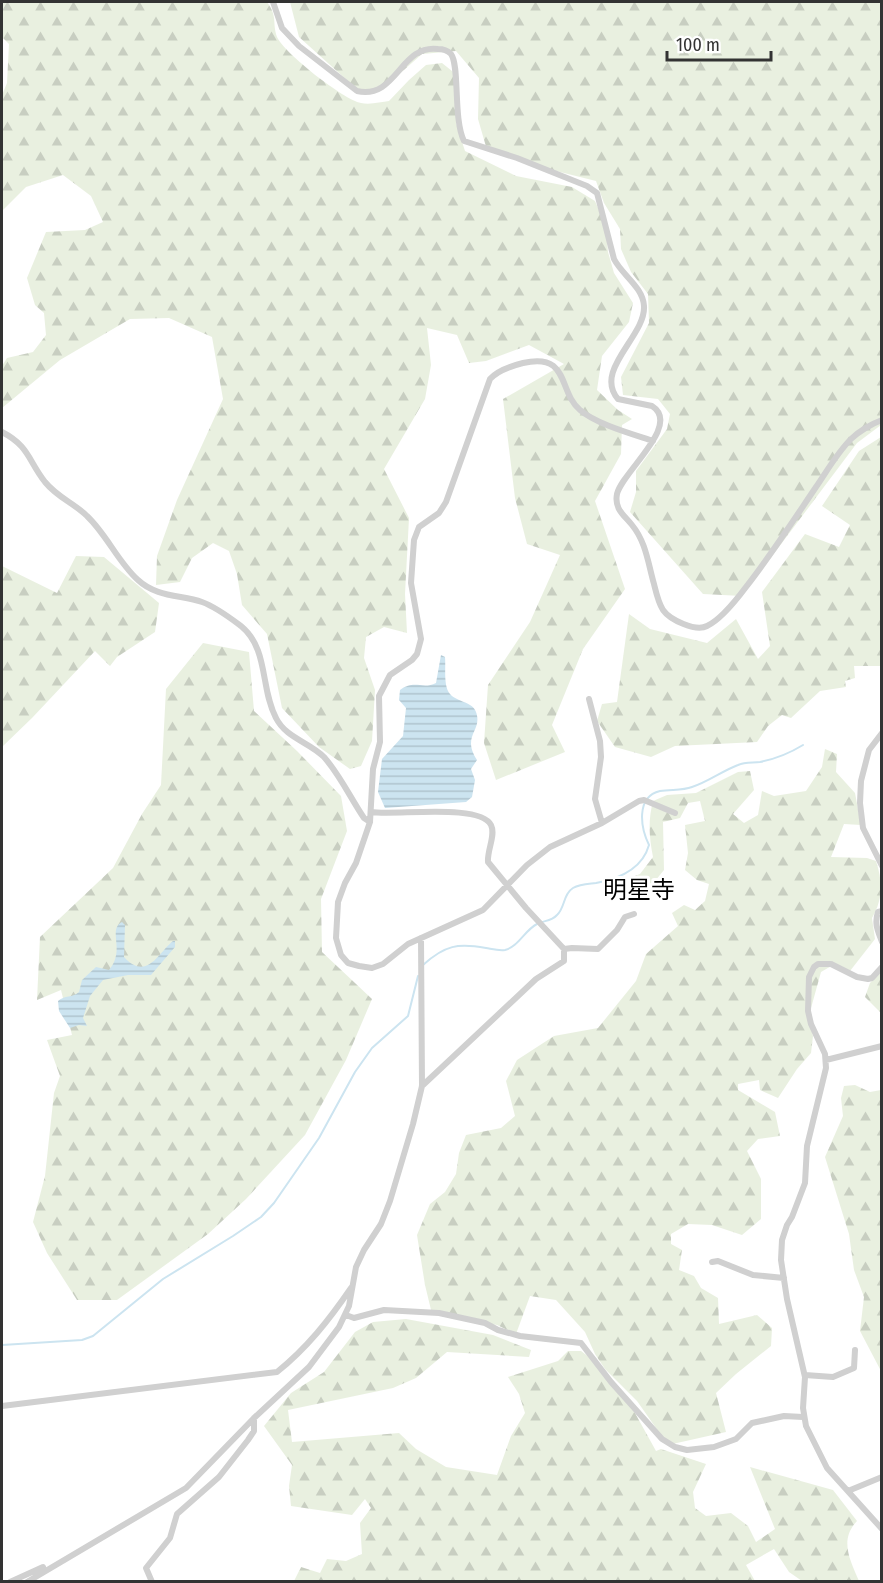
<svg xmlns="http://www.w3.org/2000/svg" width="883" height="1583" viewBox="0 0 883 1583" font-family="'Fira Sans Condensed','Noto Sans JP',sans-serif">
	<defs>
		<pattern id="forest-firs" width="22" height="20" patternUnits="userSpaceOnUse" patternTransform="scale(1.5)"><rect width="22" height="20" fill="#e9f0e0"/><path d="M5 1l3.5 6h-7zM16 11l3.5 6h-7z" fill="#c8cec1"/></pattern>
		<pattern id="water-rules" width="6" height="5" patternUnits="userSpaceOnUse" patternTransform="scale(1.5)"><rect width="6" height="5" fill="#cce4f0"/><path d="M0 2.5h6" fill="none" stroke="#b0c4ce"/></pattern>
	</defs>
	<rect width="100%" height="100%" fill="#fff"/>
	<!-- forest -->
	<path fill="url(#forest-firs)" d="M 2,2 L 267,2 C 278,17 272,22 277,37 C 284,53 344,100 361,103 C 370,105 381,102 389,101 L 409,80 L 426,65 L 442,63 L 457,75 L 459,99 L 456,123 L 465,151 L 516,176 L 572,187 L 595,201 L 606,226 L 608,252 L 614,273 L 633,303 L 629,322 L 602,356 L 597,390 L 618,410 L 632,419 L 622,425 L 621,454 L 595,501 L 625,589 L 583,649 L 552,725 L 565,752 L 496,780 L 484,743 L 488,685 L 530,622 L 560,555 L 527,544 L 515,498 L 503,399 L 564,364 L 529,345 L 486,361 L 469,363 L 457,335 L 427,328 L 431,365 L 425,399 L 384,469 L 409,518 L 405,594 L 407,633 L 384,627 L 366,637 L 364,658 L 375,690 L 372,741 L 361,766 L 350,769 L 319,747 L 282,708 L 267,634 L 242,605 L 237,574 L 229,551 L 213,543 L 192,558 L 180,582 L 156,585 L 157,556 L 177,500 L 223,399 L 212,337 L 169,318 L 130,319 L 60,360 L 2,408 L 2,366 L 7,358 L 33,352 L 46,335 L 44,313 L 35,305 L 27,278 L 46,232 L 85,230 L 103,222 L 91,196 L 63,175 L 26,187 L 2,211 L 2,221 L 2,95 L 7,83 L 9,44 L 2,37 Z
		M 290,2 L 881,2 L 881,425 L 857,443 L 742,596 L 703,594 L 630,512 L 636,492 L 636,471 L 667,429 L 670,414 L 658,399 L 623,395 L 621,377 L 649,323 L 648,294 L 631,272 L 621,249 L 620,229 L 604,203 L 596,181 L 528,164 L 487,150 L 478,119 L 479,78 L 456,51 L 422,54 L 379,92 L 359,91 L 299,37 Z
		M 881,437 L 881,666 L 854,666 L 855,678 L 845,681 L 846,687 L 820,691 L 791,718 L 782,715 L 768,726 L 757,742 L 675,746 L 651,757 L 615,747 L 597,721 L 602,704 L 617,702 L 629,614 L 650,629 L 707,643 L 736,619 L 758,659 L 770,646 L 762,592 L 805,534 L 839,547 L 850,525 L 822,506 L 859,451 Z
		M 76,556 L 104,557 L 159,603 L 155,632 L 117,657 L 110,666 L 95,651 L 32,718 L 3,746 L 2,566 L 57,593 Z
		M 203,643 L 249,652 L 254,711 L 297,751 L 341,796 L 347,831 L 321,899 L 322,952 L 372,999 L 346,1060 L 305,1135 L 246,1199 L 208,1234 L 117,1300 L 77,1300 L 47,1253 L 33,1222 L 45,1176 L 54,1093 L 60,1076 L 47,1040 L 72,1035 L 61,990 L 37,1000 L 40,937 L 113,868 L 142,814 L 161,785 L 166,689 Z
		M 825,749 L 837,754 L 836,772 L 855,793 L 861,825 L 844,824 L 831,857 L 867,858 L 876,861 C 883,883 883,899 872,918 L 875,939 L 850,971 L 833,965 L 821,972 L 808,1019 L 813,1036 L 811,1053 L 797,1069 L 778,1098 L 760,1090 L 759,1080 L 738,1084 L 738,1090 L 775,1112 L 780,1136 L 758,1139 L 747,1151 L 761,1179 L 761,1219 L 742,1235 L 712,1225 L 688,1224 L 671,1234 L 671,1244 L 682,1250 L 679,1270 L 694,1276 L 701,1288 L 718,1298 L 719,1324 L 757,1315 L 772,1328 L 771,1346 L 736,1374 L 716,1393 L 726,1432 L 668,1445 L 637,1401 L 605,1369 L 595,1354 L 585,1332 L 556,1300 L 530,1296 L 516,1334 L 497,1325 L 432,1314 L 425,1285 L 417,1235 L 430,1204 L 445,1192 L 456,1174 L 459,1153 L 466,1135 L 501,1128 L 515,1116 L 506,1081 L 517,1060 L 554,1036 L 598,1028 L 636,981 L 646,954 L 678,926 L 672,913 L 684,905 L 695,910 L 705,901 L 709,884 L 697,880 L 685,870 L 688,853 L 685,825 L 705,821 L 700,801 L 688,803 L 680,818 L 663,822 L 664,870 L 651,886 L 606,887 L 640,874 L 653,857 C 649,837 648,820 653,801 L 667,795 L 696,793 L 738,772 L 750,771 L 754,790 L 733,814 L 744,823 L 758,815 L 762,791 L 774,796 L 806,791 L 822,767 Z
		M 881,971 L 881,1013 L 865,997 L 870,983 Z
		M 855,1085 L 870,1092 L 881,1090 L 881,1371 L 860,1331 L 864,1297 L 854,1270 L 849,1234 L 825,1157 L 843,1116 L 841,1098 L 844,1086 Z
		M 406,1319 L 493,1335 L 531,1350 L 529,1357 L 447,1352 L 416,1378 L 393,1388 L 288,1410 L 292,1442 L 399,1433 L 416,1449 L 446,1467 L 497,1475 L 511,1436 L 525,1413 L 519,1394 L 508,1377 L 558,1361 L 568,1351 L 581,1351 L 593,1360 L 630,1404 L 656,1451 L 661,1449 L 706,1464 L 693,1492 L 695,1508 L 706,1516 L 731,1513 L 748,1526 L 756,1542 L 775,1529 L 750,1467 L 833,1490 L 857,1521 C 839,1540 850,1560 859,1581 L 802,1581 L 789,1572 L 774,1549 L 746,1565 L 755,1581 L 294,1581 L 301,1567 L 320,1573 L 327,1559 L 346,1561 L 362,1554 L 360,1523 L 371,1508 L 365,1499 L 352,1515 L 291,1506 L 289,1486 L 292,1465 L 264,1426 L 291,1393 L 324,1372 L 355,1332 L 373,1322 Z"/>
	<!-- water -->
	<path fill="url(#water-rules)" d="M 441,655 L 445,657 C 446,667 443,686 450,694 C 457,702 473,702 476,712 C 483,731 461,735 477,760 L 471,769 L 475,780 L 472,797 L 466,802 L 385,808 L 378,792 L 382,759 L 403,736 L 406,708 L 399,700 L 400,690 C 415,679 422,690 436,683 Z
		M 122,922 L 125,925 L 124,957 C 147,982 159,952 173,941 L 175,941 L 175,947 L 151,975 L 128,975 L 103,980 L 90,996 L 83,1018 L 87,1026 L 79,1025 L 70,1028 L 59,1011 L 58,1001 C 64,995 73,998 79,992 L 82,980 L 96,967 L 109,970 C 126,950 107,930 122,922 Z"/>
	<g fill="none" stroke-linecap="round" stroke-linejoin="round">
		<!-- stream -->
		<path stroke="#cce4f0" stroke-width="2" d="M 423,965 C 445,945 458,943 486,948 C 492,949 499,951 505,950 C 518,947 525,930 537,924 C 544,920 551,922 557,915 C 565,908 563,894 573,888 C 580,884 588,884 596,883 C 618,879 642,870 649,845 C 641,829 635,797 660,791 C 671,789 682,791 692,787 C 708,782 722,771 738,765 C 745,762 753,763 760,762 C 775,759 790,753 803,745
			M 2,1345 L 82,1340 L 93,1336 L 163,1279 L 233,1236 L 261,1217 L 274,1203 L 319,1138 L 355,1072 L 372,1048 L 408,1016 L 418,976"/>
		<!-- minor -->
		<path stroke="#d0d0d0" stroke-width="6" d="M 273,2 L 282,28 L 299,46 L 357,91 C 397,100 400,44 438,49 C 443,49 448,51 451,54 C 460,66 453,119 464,141 L 517,158 L 587,186 L 597,193 L 614,259 C 622,275 643,287 644,306 C 646,336 593,370 618,399 L 652,406 C 682,425 622,472 617,494 C 614,509 624,515 632,525 C 646,542 648,563 654,584 C 656,592 658,602 663,610 C 670,620 696,632 707,626 C 720,620 737,599 746,587 C 771,555 793,521 816,487 C 827,471 837,453 851,439 C 858,432 871,424 882,420
			M 2,432 C 29,446 28,460 45,482 C 58,498 74,503 87,516 C 107,535 118,562 138,580 C 156,597 181,595 202,602 C 216,607 229,617 241,626 C 269,649 260,688 276,718 C 286,738 309,742 324,757 C 340,775 351,799 364,818 L 370,822
			M 653,441 C 632,434 596,424 580,410 C 558,392 570,352 523,363 C 511,366 498,370 490,379 L 446,502 L 439,513 L 419,527 L 414,540 L 411,583 L 421,639 L 417,654 L 412,660 L 390,675 L 379,696 L 380,742 L 373,769 L 370,822 L 356,863 L 345,883 L 338,902 L 336,938 L 341,955 L 348,963 L 359,966 L 372,968 L 383,964 L 408,944 L 483,910 L 527,865 L 550,847 L 602,823 L 639,801 L 644,800 L 675,813
			M 589,699 L 600,741 L 601,757 L 595,799 L 602,823
			M 882,733 L 869,750 L 861,781 L 860,803 L 863,828 L 882,866
			M 371,812 C 394,816 480,803 491,825 C 496,835 487,850 488,862 L 526,908 L 564,949 L 564,961 L 536,979 L 422,1086
			M 882,911 L 878,912 C 874,924 878,931 882,942
			M 564,949 L 572,948 L 598,949 L 617,930 L 625,917 L 634,914
			M 882,967 L 872,978 L 868,979 L 857,977 L 831,964 L 818,964 L 814,967 L 809,977 L 808,1011 L 811,1024 L 825,1054 L 826,1068 L 807,1146 L 805,1183 L 792,1217 L 787,1225 L 782,1240 L 781,1260 L 787,1299 L 805,1377 L 803,1408 L 806,1426 L 827,1468 L 882,1529
			M 826,1060 L 882,1046
			M 712,1262 L 718,1261 L 753,1275 L 784,1278
			M 346,1315 L 354,1318 L 384,1310 L 439,1313 L 485,1323 L 498,1330 L 520,1336 L 581,1343 L 611,1382 L 662,1439 L 675,1447 L 687,1450 L 714,1447 L 736,1439 L 752,1423 L 784,1416 L 803,1417
			M 805,1375 L 833,1377 L 854,1368 L 855,1350
			M 2,1406 L 277,1372 C 307,1348 329,1320 351,1288
			M 848,1491 L 882,1477
			M 10,1582 L 43,1567
			M 27,1582 L 186,1488 L 254,1418 L 309,1367 L 339,1327 L 349,1306 L 356,1267 L 364,1250 L 381,1224 L 390,1201 L 413,1124 L 422,1086 L 421,938
			M 152,1582 L 146,1568 L 170,1538 L 177,1514 L 219,1477 L 248,1440 L 254,1431 L 254,1418"/>
	</g>
	<g text-anchor="middle" stroke-width="6" stroke-linejoin="round" paint-order="stroke">
		<!-- quarter labels -->
		<g font-size="24" fill="#000" stroke="#fff">
			<text x="639" y="898">明星寺</text>
		</g>
	</g>
	<!-- border -->
	<rect width="883" height="1583" fill="none" stroke="#333333" stroke-width="6"/>
	<!-- scale -->
	<path d="M667 51v9h104v-9" fill="none" stroke="#333333" stroke-width="3"/>
	<text x="676" y="51" font-size="18" fill="#333333" stroke="#ffffff" stroke-width="4.5" paint-order="stroke">100 m</text>
</svg>
